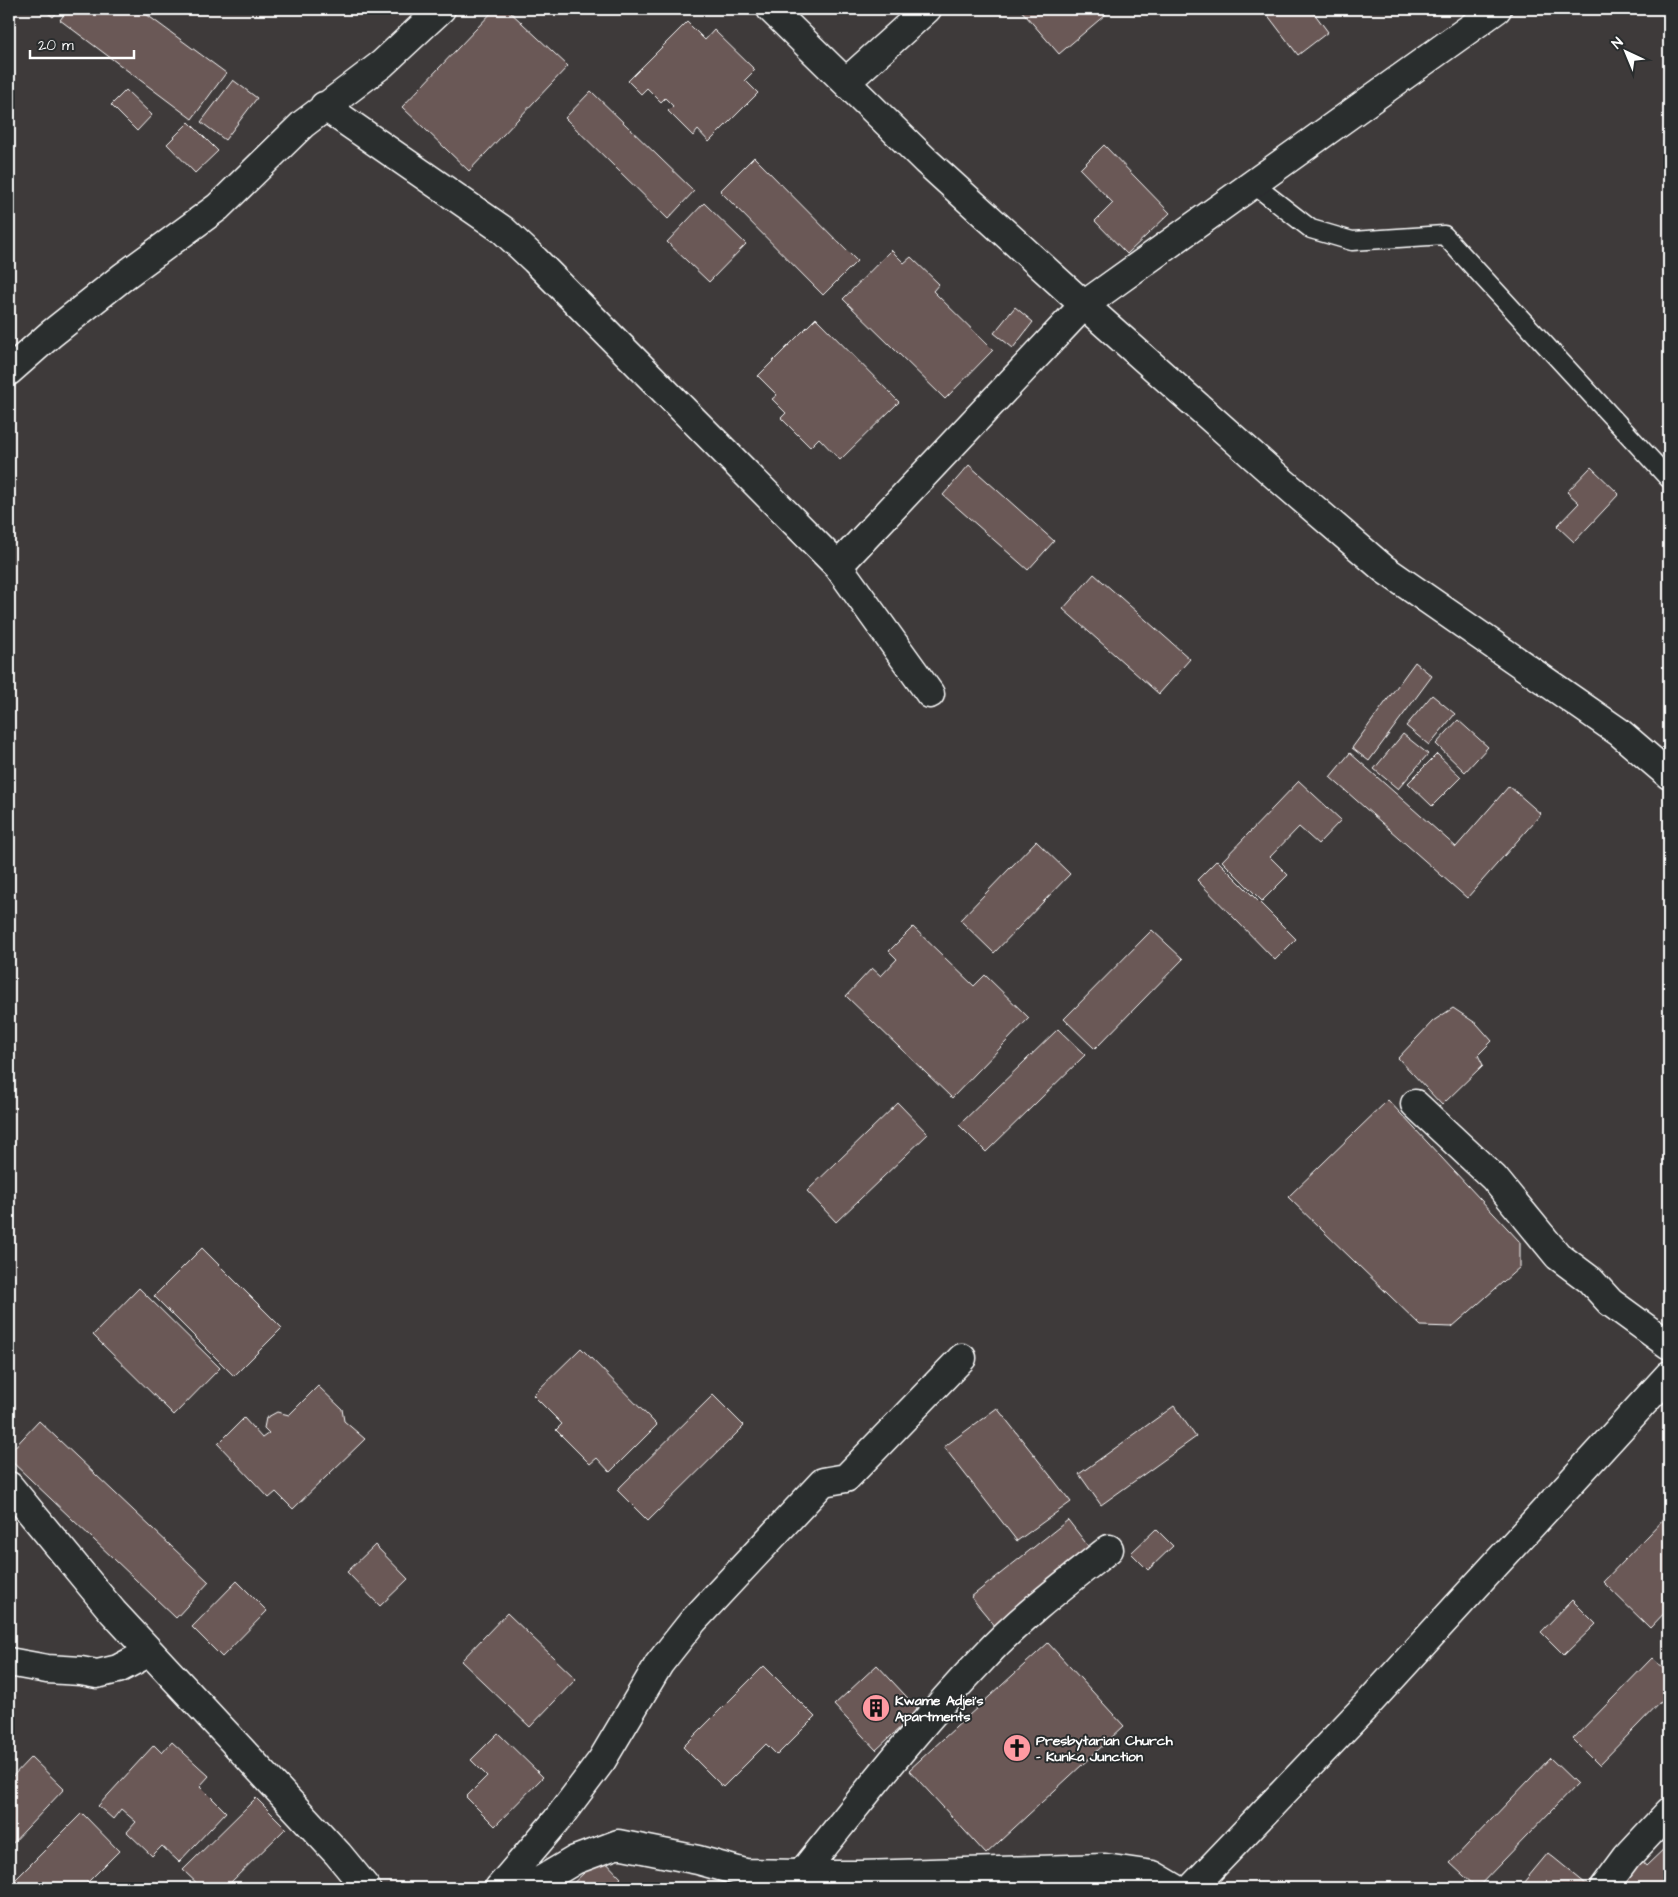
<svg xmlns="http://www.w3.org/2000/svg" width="1678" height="1897" viewBox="0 0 1678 1897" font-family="'Architects Daughter',sans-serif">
	<rect width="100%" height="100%" fill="#3e3a3a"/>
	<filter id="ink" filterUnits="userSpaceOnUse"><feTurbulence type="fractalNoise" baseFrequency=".02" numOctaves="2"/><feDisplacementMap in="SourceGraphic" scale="10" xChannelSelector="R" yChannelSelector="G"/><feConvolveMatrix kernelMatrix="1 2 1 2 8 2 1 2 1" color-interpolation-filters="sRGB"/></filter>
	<g filter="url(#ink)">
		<!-- building -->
		<path fill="#6b5857" stroke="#fff" d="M 43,9 L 60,9 L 53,17 Z
			M 68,9 L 139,9 L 226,73 L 192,119 L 60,20 Z
			M 495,9 L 507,9 L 568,66 L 469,171 L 402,107 Z
			M 1020,9 L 1112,9 L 1059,54 Z
			M 1263,9 L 1311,9 L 1328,32 L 1298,55 Z
			M 687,22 L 705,40 L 714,30 L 755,70 L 745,80 L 758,93 L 709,142 L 698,130 L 693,136 L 668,111 L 673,106 L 665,98 L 661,102 L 647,88 L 641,94 L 628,81 Z
			M 233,80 L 257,98 L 225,140 L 201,122 Z
			M 126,90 L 152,115 L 137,131 L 111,105 Z
			M 591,91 L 694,191 L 668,219 L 565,118 Z
			M 189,122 L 218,151 L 195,173 L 167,144 Z
			M 1104,145 L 1170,213 L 1127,254 L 1095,221 L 1113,203 L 1080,169 Z
			M 754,157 L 857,261 L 823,295 L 720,191 Z
			M 704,203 L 746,244 L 709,282 L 667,242 Z
			M 891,250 L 904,263 L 911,257 L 939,284 L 933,291 L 993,350 L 945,399 L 843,299 Z
			M 1015,307 L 1033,322 L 1013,348 L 994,333 Z
			M 816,318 L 899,402 L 840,460 L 819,438 L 810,447 L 781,418 L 786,413 L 772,399 L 777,395 L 758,376 Z
			M 969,465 L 1054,541 L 1028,570 L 943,495 Z
			M 1591,467 L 1619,494 L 1574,542 L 1557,526 L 1579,503 L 1567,492 Z
			M 1094,574 L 1190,659 L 1159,694 L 1063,609 Z
			M 1415,662 L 1432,676 L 1369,761 L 1352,748 Z
			M 1432,695 L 1455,714 L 1429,745 L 1406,726 Z
			M 1458,720 L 1488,747 L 1465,772 L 1436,744 Z
			M 1403,734 L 1428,754 L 1398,789 L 1374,769 Z
			M 1350,753 L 1456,847 L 1509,786 L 1541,814 L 1467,898 L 1330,777 Z
			M 1437,754 L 1461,777 L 1432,806 L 1408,783 Z
			M 1299,781 L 1341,820 L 1318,844 L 1299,827 L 1270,857 L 1288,875 L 1262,901 L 1222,861 Z
			M 1036,841 L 1070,874 L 994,953 L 960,920 Z
			M 1217,860 L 1296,939 L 1275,960 L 1197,880 Z
			M 913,927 L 974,986 L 985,975 L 1029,1018 L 952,1098 L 846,996 L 872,968 L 881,976 L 897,959 L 889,951 Z
			M 1152,930 L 1183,959 L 1095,1049 L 1064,1019 Z
			M 1453,1008 L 1477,1024 L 1492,1041 L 1478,1055 L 1483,1065 L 1442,1105 L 1398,1058 L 1433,1021 Z
			M 1058,1029 L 1085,1055 L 986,1152 L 959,1125 Z
			M 1388,1100 L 1520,1242 L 1520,1267 L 1452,1327 L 1421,1326 L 1288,1197 Z
			M 898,1103 L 928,1134 L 836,1222 L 807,1191 Z
			M 202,1248 L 282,1328 L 234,1376 L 154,1296 Z
			M 139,1288 L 220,1368 L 174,1415 L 93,1335 Z
			M 581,1348 L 657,1425 L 610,1472 L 597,1458 L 590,1464 L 556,1430 L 562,1424 L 533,1395 Z
			M 318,1386 L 342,1409 L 344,1421 L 365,1439 L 293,1509 L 276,1492 L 269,1498 L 218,1444 L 244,1418 L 262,1438 L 269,1433 L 264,1428 L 266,1418 L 277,1412 L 289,1415 Z
			M 713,1395 L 744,1426 L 648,1521 L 617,1490 Z
			M 1174,1406 L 1196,1437 L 1101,1505 L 1079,1474 Z
			M 997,1408 L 1071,1502 L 1017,1541 L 944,1447 Z
			M 39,1421 L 209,1582 L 176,1618 L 9,1459 L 9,1453 Z
			M 1669,1513 L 1669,1577 L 1664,1583 L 1669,1588 L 1669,1608 L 1650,1628 L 1603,1582 Z
			M 1068,1520 L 1092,1551 L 996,1627 L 971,1597 Z
			M 1156,1529 L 1173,1546 L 1148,1570 L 1131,1553 Z
			M 375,1545 L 408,1579 L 380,1606 L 347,1572 Z
			M 237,1581 L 267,1611 L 222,1657 L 192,1627 Z
			M 1572,1600 L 1596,1624 L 1564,1655 L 1541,1632 Z
			M 507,1613 L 576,1679 L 530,1727 L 461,1661 Z
			M 1048,1643 L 1124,1726 L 986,1854 L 909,1770 Z
			M 1652,1658 L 1669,1674 L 1669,1693 L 1599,1765 L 1573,1739 Z
			M 877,1665 L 919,1710 L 876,1750 L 834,1705 Z
			M 764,1666 L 815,1717 L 777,1755 L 766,1744 L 723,1787 L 683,1747 Z
			M 498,1733 L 543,1777 L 495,1826 L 466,1797 L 487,1776 L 471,1760 Z
			M 172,1742 L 209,1776 L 200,1786 L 226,1812 L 179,1862 L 162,1846 L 152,1856 L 127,1832 L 136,1822 L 121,1809 L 113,1819 L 98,1806 L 154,1745 L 162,1753 Z
			M 31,1757 L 64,1789 L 9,1847 L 9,1780 Z
			M 1550,1758 L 1577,1784 L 1477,1888 L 1450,1863 Z
			M 256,1798 L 286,1828 L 225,1888 L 202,1888 L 183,1870 Z
			M 82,1813 L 119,1851 L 82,1888 L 9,1888 L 9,1886 Z
			M 1669,1844 L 1669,1888 L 1630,1888 L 1621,1879 L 1641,1860 L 1646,1866 Z
			M 1548,1853 L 1591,1888 L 1519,1888 Z
			M 601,1857 L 621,1878 L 611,1888 L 568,1888 Z"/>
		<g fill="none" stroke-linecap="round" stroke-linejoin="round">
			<defs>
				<path id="service" d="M 1253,184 L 1311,229 L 1352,241 L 1444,235 L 1669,479"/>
				<path id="minor" d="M 771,9 L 926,161 L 1084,305 L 1276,476 L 1384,569 L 1619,732 L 1669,775
					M 846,82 L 927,9
					M 324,106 L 503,230 L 535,260 L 838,566 L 930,694
					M 9,371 L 51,334 L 124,276 L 218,207 L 303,124 L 382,64 L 441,9
					M 838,566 L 1084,305 L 1497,9
					M 1415,1104 L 1494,1178 L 1558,1256 L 1590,1280 L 1610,1302 L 1669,1345
					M 9,1486 L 113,1612 L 338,1854 L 366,1888
					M 9,1662 L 47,1669 L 81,1671 L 97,1674 L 118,1669 L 150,1652
					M 802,1873 C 861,1800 918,1726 983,1658 C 1021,1617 1066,1583 1109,1549
					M 499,1888 L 557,1820 L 602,1760 L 659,1664 L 693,1621 L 823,1482 L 846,1478 L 962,1358
					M 528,1888 L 575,1860 L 618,1844 L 698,1860 L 745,1873 L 861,1875 L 1105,1868 L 1153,1875 L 1175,1888
					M 1604,1888 L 1627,1857 L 1669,1812"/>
				<path id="tertiary" d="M 1192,1888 L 1365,1707 L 1669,1375"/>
			</defs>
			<!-- service casing -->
			<use href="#service" stroke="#fff" stroke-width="21"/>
			<!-- minor casing -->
			<use href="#minor" stroke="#fff" stroke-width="31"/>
			<!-- tertiary casing -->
			<use href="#tertiary" stroke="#fff" stroke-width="31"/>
			<!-- service -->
			<use href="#service" stroke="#2a2d2e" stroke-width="18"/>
			<!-- minor -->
			<use href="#minor" stroke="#2a2d2e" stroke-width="28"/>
			<!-- tertiary -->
			<use href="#tertiary" stroke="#2a2d2e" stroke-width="28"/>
		</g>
	</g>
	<!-- icons -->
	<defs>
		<symbol id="building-disc" viewBox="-11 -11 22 22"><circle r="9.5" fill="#ff9aa2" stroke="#2a2d2e"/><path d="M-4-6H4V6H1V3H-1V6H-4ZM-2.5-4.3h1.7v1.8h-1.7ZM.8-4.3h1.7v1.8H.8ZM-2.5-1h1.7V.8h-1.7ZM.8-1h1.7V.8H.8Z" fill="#111"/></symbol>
		<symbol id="church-disc" viewBox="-11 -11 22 22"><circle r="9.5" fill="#ff9aa2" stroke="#2a2d2e"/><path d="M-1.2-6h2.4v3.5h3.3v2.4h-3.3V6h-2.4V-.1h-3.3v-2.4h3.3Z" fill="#111"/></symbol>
	</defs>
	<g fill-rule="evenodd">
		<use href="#building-disc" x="860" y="1692" width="32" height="32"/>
		<use href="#church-disc" x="1001" y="1732" width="32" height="32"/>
	</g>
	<g text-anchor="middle" stroke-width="4" stroke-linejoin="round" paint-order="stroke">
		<!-- poi labels -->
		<g font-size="14" font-weight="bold" fill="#fff" stroke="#2a2d2e" text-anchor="start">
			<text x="895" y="1705">Kwame Adjei's<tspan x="895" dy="16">Apartments</tspan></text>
			<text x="1036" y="1745">Presbytarian Church<tspan x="1036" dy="16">- Kunka Junction</tspan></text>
		</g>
	</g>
	<!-- margin -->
	<rect width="1678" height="1897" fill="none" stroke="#2a2d2e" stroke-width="30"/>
	<rect x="15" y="15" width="1648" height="1867" fill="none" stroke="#fff" stroke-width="2" filter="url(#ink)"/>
	<!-- north arrow -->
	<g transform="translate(1626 52) rotate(316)" stroke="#2a2d2e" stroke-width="4" paint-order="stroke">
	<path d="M0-4L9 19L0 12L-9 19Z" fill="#ffffff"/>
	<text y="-8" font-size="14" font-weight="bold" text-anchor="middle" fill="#ffffff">N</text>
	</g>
	<!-- scale -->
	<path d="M30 50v8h104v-8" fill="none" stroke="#ffffff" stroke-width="2.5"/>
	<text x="38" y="50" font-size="15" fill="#ffffff" stroke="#2a2d2e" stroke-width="4" paint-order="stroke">20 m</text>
</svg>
